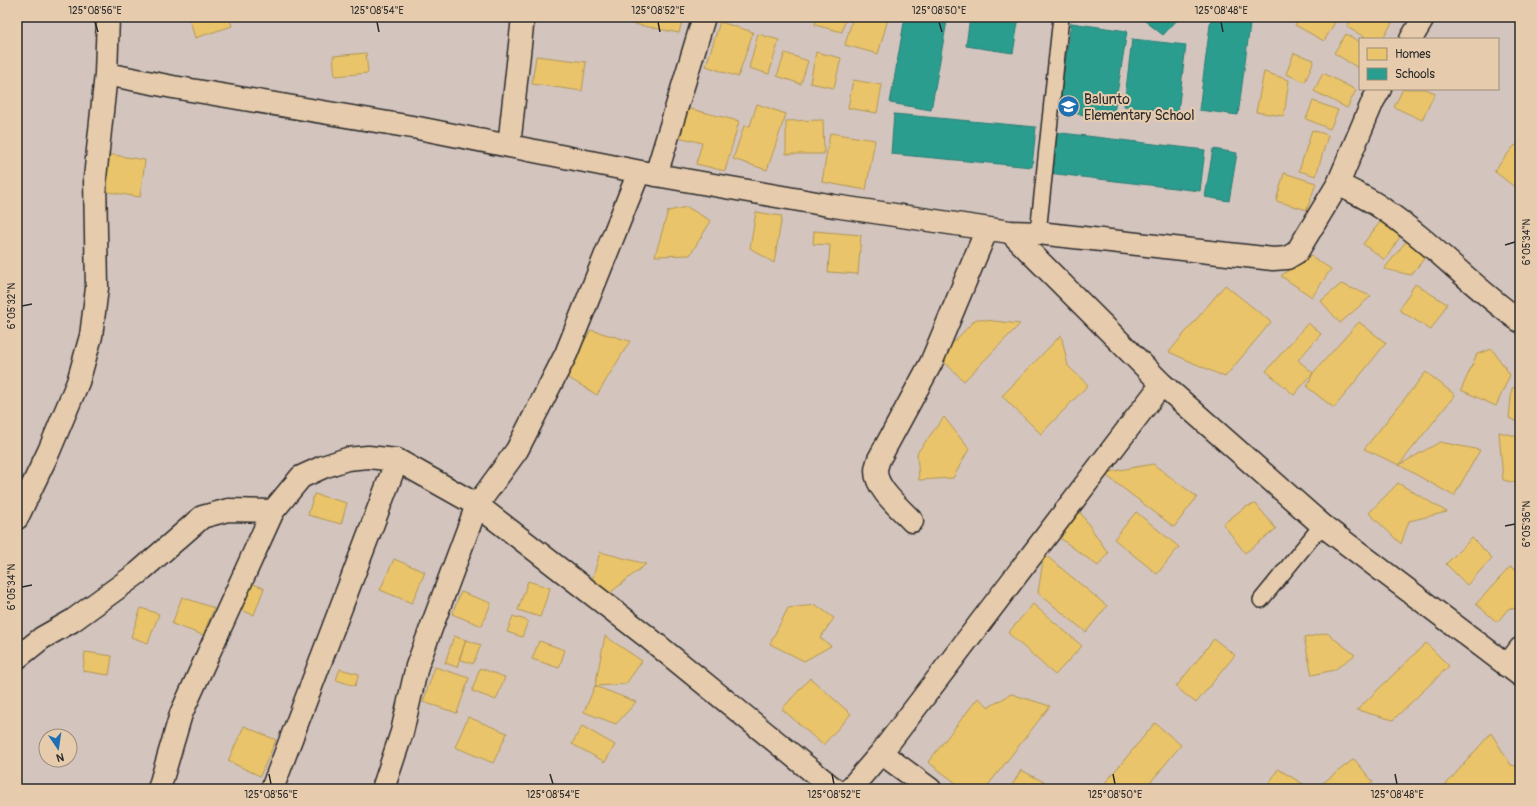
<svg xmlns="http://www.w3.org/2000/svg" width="1537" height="806" viewBox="0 0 1537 806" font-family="Pangolin,sans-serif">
	<rect width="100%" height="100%" fill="#d3c4be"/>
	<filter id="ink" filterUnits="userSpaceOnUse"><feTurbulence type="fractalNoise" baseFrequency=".025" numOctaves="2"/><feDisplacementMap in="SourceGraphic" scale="8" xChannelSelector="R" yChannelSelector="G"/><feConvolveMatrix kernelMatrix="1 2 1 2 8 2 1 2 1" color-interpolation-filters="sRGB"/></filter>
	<g filter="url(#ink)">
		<!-- homes -->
		<path fill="#e9c46a" stroke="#b09657" d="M 189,17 L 229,17 L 232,26 L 195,38 Z
			M 236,17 L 255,17 L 237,21 Z
			M 609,17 L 683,17 L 679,33 L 609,19 Z
			M 817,17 L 846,17 L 842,32 L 815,25 Z
			M 853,17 L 880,17 L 888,19 L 878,54 L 845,45 Z
			M 1300,17 L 1338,17 L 1324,41 L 1295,25 Z
			M 1353,17 L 1382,17 L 1392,23 L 1382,39 L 1368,39 L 1347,27 Z
			M 720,22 L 753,32 L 738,77 L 706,66 Z
			M 758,34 L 779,40 L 769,74 L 749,68 Z
			M 1346,34 L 1360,42 L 1360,69 L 1334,53 Z
			M 816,52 L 841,58 L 834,88 L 810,83 Z
			M 366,53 L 368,73 L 335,76 L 333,56 Z
			M 785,53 L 808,61 L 801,84 L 777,76 Z
			M 1294,53 L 1314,60 L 1305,82 L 1286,74 Z
			M 536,56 L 586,62 L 582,91 L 532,84 Z
			M 1264,72 L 1289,80 L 1284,116 L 1256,112 Z
			M 1323,73 L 1356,90 L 1347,108 L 1314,91 Z
			M 853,80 L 882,85 L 877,113 L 848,108 Z
			M 1403,89 L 1426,89 L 1435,93 L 1422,120 L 1394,107 Z
			M 1313,101 L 1338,110 L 1330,129 L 1306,119 Z
			M 757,104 L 786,114 L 767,170 L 733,159 L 744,126 L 750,126 Z
			M 678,106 L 739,121 L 725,171 L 696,164 L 702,143 L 671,135 Z
			M 823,120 L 824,154 L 786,154 L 786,121 Z
			M 1312,130 L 1328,135 L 1316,176 L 1299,171 Z
			M 830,133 L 875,140 L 866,190 L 822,182 Z
			M 1515,145 L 1520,150 L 1520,191 L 1494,171 Z
			M 107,154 L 145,160 L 140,197 L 102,191 Z
			M 1284,173 L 1316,183 L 1307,210 L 1276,201 Z
			M 687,207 L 711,221 L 690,255 L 655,256 L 668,211 Z
			M 756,212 L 782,216 L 774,263 L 750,248 Z
			M 1380,222 L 1401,235 L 1385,260 L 1363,244 Z
			M 814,231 L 861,235 L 858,274 L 828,272 L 830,245 L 813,244 Z
			M 1408,239 L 1427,255 L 1411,275 L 1384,269 Z
			M 1308,254 L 1331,269 L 1312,297 L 1281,276 Z
			M 1341,284 L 1371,296 L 1340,323 L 1321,301 Z
			M 1415,284 L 1447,304 L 1431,330 L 1399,310 Z
			M 1225,285 L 1271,322 L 1225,377 L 1169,352 Z
			M 976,319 L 1020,324 L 964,381 L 939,357 Z
			M 1359,322 L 1386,343 L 1334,408 L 1307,387 L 1313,373 Z
			M 1308,323 L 1321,334 L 1298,360 L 1313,373 L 1294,395 L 1266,371 Z
			M 591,330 L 630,341 L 597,395 L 564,375 Z
			M 1061,335 L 1068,366 L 1088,385 L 1041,434 L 1002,396 Z
			M 1492,349 L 1510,375 L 1496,406 L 1461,390 L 1477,354 Z
			M 1426,372 L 1455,395 L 1399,465 L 1364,449 Z
			M 1520,386 L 1520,423 L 1509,418 L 1512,388 Z
			M 944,417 L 969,449 L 953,478 L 919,480 L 917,453 Z
			M 1499,432 L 1520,437 L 1520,484 L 1503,480 Z
			M 1440,442 L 1480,450 L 1454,496 L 1399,465 Z
			M 1153,464 L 1197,497 L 1174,527 L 1103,473 Z
			M 1398,483 L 1447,512 L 1409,521 L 1401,544 L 1369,513 Z
			M 314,494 L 347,503 L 341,524 L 308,515 Z
			M 1256,504 L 1276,529 L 1245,553 L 1223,524 L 1245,507 Z
			M 1080,512 L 1108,553 L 1098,566 L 1060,538 Z
			M 1136,512 L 1179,547 L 1157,574 L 1114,539 Z
			M 1472,538 L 1492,558 L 1467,585 L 1446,564 Z
			M 600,552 L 646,564 L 610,593 L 590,588 Z
			M 1044,554 L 1107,606 L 1086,632 L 1038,593 Z
			M 394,559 L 425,572 L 412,603 L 380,590 Z
			M 1510,567 L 1520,572 L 1520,610 L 1509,608 L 1497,622 L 1476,604 Z
			M 245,581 L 264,588 L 254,615 L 235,608 Z
			M 528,581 L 550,588 L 540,617 L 518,610 Z
			M 461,592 L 491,603 L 482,626 L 452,614 Z
			M 182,597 L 214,608 L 203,635 L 172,624 Z
			M 1033,604 L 1082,646 L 1055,675 L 1008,633 Z
			M 816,605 L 834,618 L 820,638 L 831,646 L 804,661 L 770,644 L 788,608 Z
			M 141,608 L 159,614 L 148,643 L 131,637 Z
			M 513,616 L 528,621 L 522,637 L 507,632 Z
			M 1327,633 L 1355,655 L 1334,670 L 1312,675 L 1304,638 Z
			M 454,636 L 466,640 L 457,667 L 445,663 Z
			M 605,636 L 642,661 L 626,684 L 595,686 Z
			M 1214,639 L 1235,655 L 1196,703 L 1176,687 Z
			M 466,640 L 481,645 L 473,664 L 459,659 Z
			M 539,641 L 565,650 L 559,668 L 532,659 Z
			M 1426,643 L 1449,666 L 1393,720 L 1357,710 Z
			M 85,652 L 112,656 L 109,675 L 83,671 Z
			M 435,667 L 469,678 L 457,713 L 423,702 Z
			M 480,668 L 505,677 L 496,700 L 472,691 Z
			M 340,669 L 359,674 L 355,686 L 336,680 Z
			M 810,678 L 851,714 L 823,745 L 782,709 Z
			M 595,686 L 636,702 L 616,724 L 584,712 Z
			M 1011,694 L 1050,706 L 985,789 L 964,789 L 928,762 L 978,698 L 989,707 Z
			M 468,717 L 507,733 L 493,763 L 455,747 Z
			M 1155,723 L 1181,745 L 1145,789 L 1100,789 Z
			M 244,726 L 276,740 L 260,776 L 228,761 Z
			M 582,726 L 615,745 L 605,762 L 572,744 Z
			M 1491,733 L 1511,765 L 1520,767 L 1520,786 L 1517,789 L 1444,789 L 1443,788 Z
			M 1354,759 L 1373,782 L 1364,789 L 1325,789 L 1319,786 Z
			M 1278,769 L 1310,788 L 1310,789 L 1266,789 Z
			M 1021,770 L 1057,789 L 1010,789 Z"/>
		<!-- schools -->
		<path fill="#2a9d8f" stroke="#2a7b71" d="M 905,17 L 924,17 L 947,21 L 931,110 L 890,103 Z
			M 970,17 L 1019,17 L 1013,53 L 966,46 Z
			M 1140,17 L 1180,17 L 1163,35 Z
			M 1211,17 L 1251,17 L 1238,115 L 1199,110 Z
			M 1071,23 L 1127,31 L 1113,119 L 1058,111 Z
			M 1132,39 L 1186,45 L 1178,112 L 1124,106 Z
			M 894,114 L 1036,127 L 1032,167 L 891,154 Z
			M 1053,132 L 1205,150 L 1200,191 L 1048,173 Z
			M 1213,149 L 1237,153 L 1229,201 L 1205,197 Z"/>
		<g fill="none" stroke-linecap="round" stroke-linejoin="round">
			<defs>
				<path id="service" d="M 1038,233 L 1061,17
					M 1261,600 L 1322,525"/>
				<path id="minor" d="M 108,17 L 106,74 L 173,87 L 418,128 L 656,175 L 834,206 L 1010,232 L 1162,384 L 1322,525 L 1520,675
					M 1411,39 L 1424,17
					M 509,146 L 523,17
					M 656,175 L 704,17
					M 1338,184 C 1353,192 1370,199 1383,209 C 1432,242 1472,287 1520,321
					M 1010,232 L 1038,233 L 1273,259 L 1287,258 L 1297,252 L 1338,184 L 1373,101 L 1380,89
					M 17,518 L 49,451 L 78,382 L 91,336 L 97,288 L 95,178 L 106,74
					M 912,521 C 900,508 876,489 876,471 C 876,467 878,462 879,459 L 931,363 L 987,229
					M 17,658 L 42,638 L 72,621 L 138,573 L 202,517 L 228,510 L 273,511
					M 1507,666 L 1520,649
					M 881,753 L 930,789
					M 159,789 L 181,714 L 273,511 L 301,477 L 323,467 L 347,459 L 368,457 L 397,460 L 477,505 L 517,450 L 566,354 L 639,172
					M 272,789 L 397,460
					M 383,789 L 402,732 L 417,666 L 477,505 L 645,635 L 834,789
					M 850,789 L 881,753 L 1162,384"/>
			</defs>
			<!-- service casing -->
			<use href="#service" stroke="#2b2b2b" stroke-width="18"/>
			<!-- minor casing -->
			<use href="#minor" stroke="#2b2b2b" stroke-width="25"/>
			<!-- service -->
			<use href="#service" stroke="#e6cbad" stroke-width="15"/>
			<!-- minor -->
			<use href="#minor" stroke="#e6cbad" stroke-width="22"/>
		</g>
	</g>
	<!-- ticks -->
	<path fill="none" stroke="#2b2b2b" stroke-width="1.5" d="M 95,22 L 98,32M 377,22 L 379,32M 658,22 L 660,32M 939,22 L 942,32M 1221,22 L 1223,32M 1505,245 L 1515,242M 22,306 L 32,304M 1505,526 L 1515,524M 22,587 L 32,585M 269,774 L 271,784M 550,774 L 553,784M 832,774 L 834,784M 1113,774 L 1115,784M 1395,774 L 1397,784"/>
	<!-- icons -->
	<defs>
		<symbol id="school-disc" viewBox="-11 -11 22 22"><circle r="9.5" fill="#1f6fb2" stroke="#e6cbad"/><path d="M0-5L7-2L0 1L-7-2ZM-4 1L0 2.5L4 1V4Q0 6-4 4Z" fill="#fff"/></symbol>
	</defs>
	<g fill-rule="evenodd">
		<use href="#school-disc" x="1056" y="94" width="25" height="25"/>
	</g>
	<g text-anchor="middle" stroke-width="4" stroke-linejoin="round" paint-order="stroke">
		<!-- poi labels -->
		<g font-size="14" fill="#2b2b2b" stroke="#e6cbad" text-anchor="start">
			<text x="1084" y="104">Balunto<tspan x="1084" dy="16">Elementary School</tspan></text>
		</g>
	</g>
	<!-- margin -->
	<rect width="1537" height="806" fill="none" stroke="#e6cbad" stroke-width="44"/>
	<!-- legend -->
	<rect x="1359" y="38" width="140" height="52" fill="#e6cbad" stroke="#9b8b79"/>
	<rect x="1367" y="48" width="20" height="12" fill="#e9c46a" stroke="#9b8b79"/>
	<text x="1395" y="58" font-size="12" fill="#2b2b2b">Homes</text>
	<rect x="1367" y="68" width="20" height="12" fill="#2a9d8f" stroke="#9b8b79"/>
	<text x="1395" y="78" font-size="12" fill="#2b2b2b">Schools</text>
	<!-- north arrow -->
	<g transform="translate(58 748) rotate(167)"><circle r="19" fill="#e6cbad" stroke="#9b8b79"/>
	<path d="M0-3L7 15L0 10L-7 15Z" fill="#1f6fb2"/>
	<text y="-6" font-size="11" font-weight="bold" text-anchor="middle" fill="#2b2b2b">N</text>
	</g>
	<rect x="22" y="22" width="1493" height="762" fill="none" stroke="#2b2b2b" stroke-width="1.5"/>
	<g font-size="10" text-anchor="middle" fill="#2b2b2b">
		<text x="95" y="14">125°08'56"E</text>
		<text x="377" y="14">125°08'54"E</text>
		<text x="658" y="14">125°08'52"E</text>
		<text x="939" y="14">125°08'50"E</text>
		<text x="1221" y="14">125°08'48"E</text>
		<text transform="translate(1526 242) rotate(-90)" y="4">6°05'34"N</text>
		<text transform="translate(11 306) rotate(-90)" y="4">6°05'32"N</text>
		<text transform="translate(1526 524) rotate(-90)" y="4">6°05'36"N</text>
		<text transform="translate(11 587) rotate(-90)" y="4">6°05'34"N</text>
		<text x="271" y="798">125°08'56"E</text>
		<text x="553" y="798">125°08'54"E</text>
		<text x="834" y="798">125°08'52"E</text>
		<text x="1115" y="798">125°08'50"E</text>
		<text x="1397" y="798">125°08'48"E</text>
	</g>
</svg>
